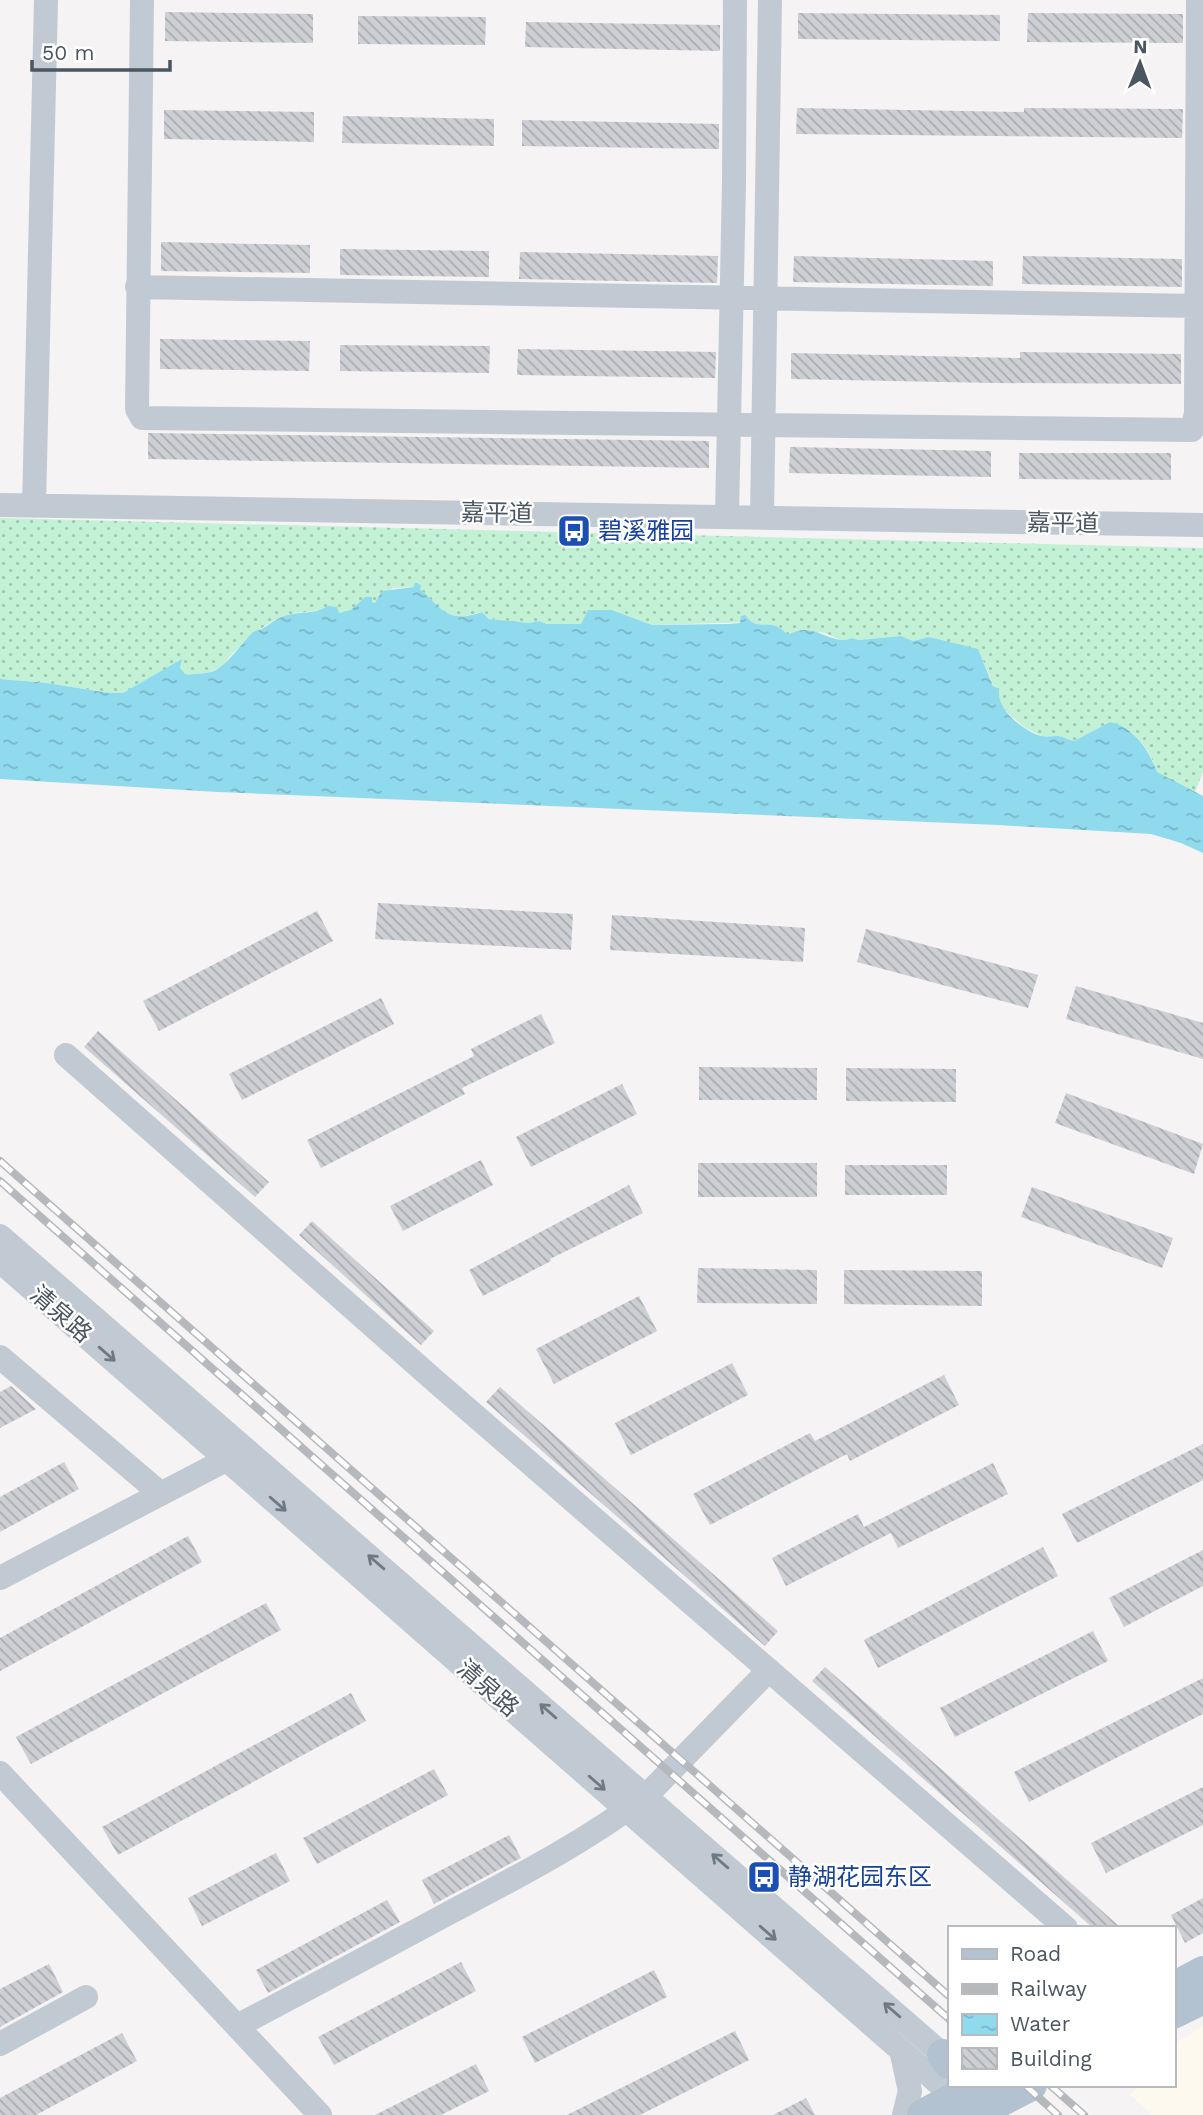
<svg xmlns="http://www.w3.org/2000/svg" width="1203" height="2115" viewBox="0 0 1203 2115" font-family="'Work Sans','Noto Sans SC',sans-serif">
	<defs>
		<pattern id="garden-dots" width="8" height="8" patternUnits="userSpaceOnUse" patternTransform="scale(1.75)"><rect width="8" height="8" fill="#c3f1d5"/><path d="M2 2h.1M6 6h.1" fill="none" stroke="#a0c6b0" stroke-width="1.8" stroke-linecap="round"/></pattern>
		<pattern id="water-ripples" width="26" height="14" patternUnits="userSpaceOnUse" patternTransform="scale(1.75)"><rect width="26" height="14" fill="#90daee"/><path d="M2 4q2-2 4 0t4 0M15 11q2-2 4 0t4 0" fill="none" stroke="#78b4c4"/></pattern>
		<pattern id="building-back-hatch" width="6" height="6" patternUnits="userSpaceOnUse" patternTransform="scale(1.75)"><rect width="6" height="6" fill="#cdcfd5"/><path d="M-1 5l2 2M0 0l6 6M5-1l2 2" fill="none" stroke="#a8abb0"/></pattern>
	</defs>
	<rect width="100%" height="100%" fill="#f5f3f3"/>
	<!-- commercial -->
	<path fill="#fdf9ef" d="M 1203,2026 L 1203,2115 L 1152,2115 L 1130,2095 L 1139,2085 L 1173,2085 L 1173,2047 L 1179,2041 Z"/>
	<!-- garden -->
	<path fill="url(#garden-dots)" d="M 0,518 L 1203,548 L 1203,772 L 1195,792 C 1184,787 1163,782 1156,771 C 1154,768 1155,764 1153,761 C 1145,743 1130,726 1110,722 L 1074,741 L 1059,736 L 1042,736 L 1025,728 L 1008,713 L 1002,706 L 982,658 L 930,637 L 913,641 L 900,636 L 859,640 L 852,638 C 839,643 835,636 824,633 C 814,630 799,634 788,635 L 779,627 L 760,626 L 751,622 L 652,625 L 612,610 L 589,610 L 581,624 L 547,624 L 539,621 L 530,623 L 489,619 L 482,612 L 457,618 L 445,614 L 420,589 L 414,587 L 393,588 L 375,603 L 364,600 L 351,611 L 339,613 L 328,606 C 314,615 297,610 281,617 C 263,625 246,640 233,653 C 226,660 223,667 213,671 C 206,674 195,673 186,675 L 180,668 L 182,660 L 123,693 L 109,693 L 47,683 L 0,679 Z"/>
	<!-- water -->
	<path fill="url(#water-ripples)" d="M 414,583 L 421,585 L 420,589 C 443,610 448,624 482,612 L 489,619 L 530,623 L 539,621 L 547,624 L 581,624 L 588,610 L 612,610 L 652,625 L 728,624 L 740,623 L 741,616 L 745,615 C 757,631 764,621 778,627 C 782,629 785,632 788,635 C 814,619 830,647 852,638 L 859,640 L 901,636 L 913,641 L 929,637 L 978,649 L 993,686 L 999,689 C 996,710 1024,731 1041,736 C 1047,737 1053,736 1058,736 C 1064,737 1069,740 1074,741 L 1110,722 C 1134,727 1149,750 1157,772 L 1203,796 L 1203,853 L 1181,843 L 1151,834 L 998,825 L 218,792 L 0,779 L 0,679 L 47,683 L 109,693 L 123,693 L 182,659 L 180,668 L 186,675 C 195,673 207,674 214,671 C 227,665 242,643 253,632 C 265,630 272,620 284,616 C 299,611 314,615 328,606 L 337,607 L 339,613 L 351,610 L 365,597 L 372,597 L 372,602 L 375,603 L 382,591 L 414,587 Z"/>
	<!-- building -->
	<path fill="url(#building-back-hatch)" d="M 165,12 L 313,14 L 313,43 L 165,41 Z
		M 798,13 L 1000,15 L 1000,41 L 798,39 Z
		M 1028,13 L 1183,14 L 1183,43 L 1027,42 Z
		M 358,16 L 486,17 L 485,45 L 358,44 Z
		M 526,22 L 720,25 L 720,51 L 525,47 Z
		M 797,108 L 1024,112 L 1024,108 L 1183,109 L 1182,138 L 796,134 Z
		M 164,110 L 314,112 L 314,142 L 164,139 Z
		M 343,116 L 494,119 L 494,146 L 342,143 Z
		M 522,120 L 719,124 L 719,149 L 522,146 Z
		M 161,242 L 310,245 L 310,273 L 161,271 Z
		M 340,249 L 489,251 L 489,277 L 340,275 Z
		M 520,252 L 718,256 L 717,283 L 519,279 Z
		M 794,256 L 993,261 L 993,286 L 793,282 Z
		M 1023,256 L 1182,259 L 1182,287 L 1022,284 Z
		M 160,339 L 310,341 L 309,371 L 160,369 Z
		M 340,345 L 490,346 L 489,373 L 340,371 Z
		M 518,349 L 716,352 L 715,378 L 517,375 Z
		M 1020,352 L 1181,354 L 1181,384 L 994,383 L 791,379 L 791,353 L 1020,358 Z
		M 148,433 L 709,441 L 709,468 L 148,459 Z
		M 790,447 L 991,451 L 991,477 L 789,473 Z
		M 1019,453 L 1171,453 L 1171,480 L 1019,479 Z
		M 378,903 L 573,914 L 571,950 L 375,939 Z
		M 317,911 L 333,941 L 159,1031 L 143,1001 Z
		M 612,915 L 805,928 L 803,962 L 610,950 Z
		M 866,929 L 1038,975 L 1028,1008 L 857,962 Z
		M 1076,986 L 1203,1023 L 1203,1059 L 1066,1019 Z
		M 381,998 L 394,1024 L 242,1100 L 229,1074 Z
		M 541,1014 L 555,1043 L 462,1088 L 465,1094 L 321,1168 L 307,1140 L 474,1056 L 471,1049 Z
		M 98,1031 L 269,1182 L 255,1197 L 84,1047 Z
		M 699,1067 L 817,1068 L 817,1100 L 699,1100 Z
		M 846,1068 L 956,1069 L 956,1102 L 846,1101 Z
		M 622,1084 L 637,1114 L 531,1167 L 516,1137 Z
		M 1066,1093 L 1203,1144 L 1194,1174 L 1055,1123 Z
		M 481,1160 L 493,1185 L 403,1231 L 390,1206 Z
		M 698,1163 L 817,1163 L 817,1197 L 698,1197 Z
		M 845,1165 L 947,1165 L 947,1195 L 845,1195 Z
		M 629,1185 L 643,1213 L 550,1259 L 551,1261 L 483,1296 L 469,1270 Z
		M 1032,1187 L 1173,1238 L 1162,1268 L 1021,1217 Z
		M 312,1221 L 434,1331 L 421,1345 L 299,1235 Z
		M 698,1268 L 817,1270 L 817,1304 L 697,1303 Z
		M 844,1270 L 982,1271 L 982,1306 L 844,1304 Z
		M 639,1296 L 657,1331 L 554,1384 L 536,1349 Z
		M 732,1363 L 748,1395 L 631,1455 L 615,1423 Z
		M 944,1375 L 959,1405 L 850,1461 L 847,1454 L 710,1525 L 693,1494 L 810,1433 L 815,1441 Z
		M 11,1386 L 36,1409 L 0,1428 L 0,1392 Z
		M 500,1387 L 778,1631 L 765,1646 L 486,1402 Z
		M 1203,1444 L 1203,1480 L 1077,1543 L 1062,1514 Z
		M 64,1462 L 79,1489 L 0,1532 L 0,1497 Z
		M 993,1463 L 1008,1494 L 898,1548 L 891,1533 L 786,1586 L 772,1558 L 858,1514 L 864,1527 Z
		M 188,1536 L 202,1562 L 0,1671 L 0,1638 Z
		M 1043,1547 L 1058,1576 L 878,1668 L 864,1640 Z
		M 1203,1550 L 1203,1586 L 1124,1627 L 1109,1598 Z
		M 266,1603 L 281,1630 L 31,1764 L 16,1737 Z
		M 1093,1631 L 1108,1661 L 955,1737 L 940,1708 Z
		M 825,1667 L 1082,1893 L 1121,1928 L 1093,1928 L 812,1681 Z
		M 1203,1678 L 1203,1714 L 1029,1802 L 1014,1772 Z
		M 351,1693 L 366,1721 L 118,1855 L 102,1827 Z
		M 434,1769 L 448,1795 L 317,1864 L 303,1838 Z
		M 1203,1787 L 1203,1825 L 1106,1873 L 1091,1843 Z
		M 509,1835 L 521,1858 L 434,1904 L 422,1880 Z
		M 276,1853 L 290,1881 L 202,1926 L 188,1898 Z
		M 1203,1898 L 1203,1933 L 1185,1943 L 1171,1915 Z
		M 387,1900 L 400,1922 L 268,1993 L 256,1970 Z
		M 461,1962 L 476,1991 L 334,2065 L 318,2037 Z
		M 49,1964 L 63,1992 L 0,2027 L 0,1989 Z
		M 654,1970 L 667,1997 L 535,2063 L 522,2037 Z
		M 735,2031 L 749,2060 L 640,2115 L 567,2115 Z
		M 122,2033 L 137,2061 L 36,2115 L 0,2115 L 0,2098 Z
		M 476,2064 L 489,2091 L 441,2115 L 375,2115 Z
		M 806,2098 L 815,2115 L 773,2115 Z"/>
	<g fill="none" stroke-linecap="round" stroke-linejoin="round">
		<!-- minor -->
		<path stroke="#c1cad2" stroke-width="24" d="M 142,0 L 137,409 L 142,418 L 1192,430 L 1196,413 L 1198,0
			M 137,287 L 1196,306
			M 0,505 L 1203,525
			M 34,506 L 46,0
			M 727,516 L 734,183 L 735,0
			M 762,516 L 770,0
			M 66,1055 L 434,1380 L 1066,1928
			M 0,1236 L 949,2060
			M 0,1261 L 968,2109
			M 0,1357 L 161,1494
			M 0,1578 L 239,1453
			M 0,1773 L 320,2115
			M 237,2026 C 308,1989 378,1951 449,1913 C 517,1877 585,1842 646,1796 L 769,1670
			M 0,2044 L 86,1997
			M 901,2050 L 910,2091 L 904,2115"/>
		<!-- major -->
		<path stroke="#b3c2d1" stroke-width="32" d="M 1173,1988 L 1203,1972
			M 1173,2013 L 1203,1998
			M 943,2055 L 949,2063
			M 923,2115 L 980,2085
			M 973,2115 L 1031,2085"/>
		<defs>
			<path id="rail" d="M 0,1161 L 949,1996
				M 0,1181 L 949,2019
				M 1025,2085 L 1058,2115
				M 1050,2085 L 1084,2115"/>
		</defs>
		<!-- rail casing -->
		<use href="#rail" stroke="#b5b8bd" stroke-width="8"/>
		<!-- rail -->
		<use href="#rail" stroke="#fff" stroke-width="5" stroke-dasharray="16" stroke-linecap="butt"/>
	</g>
	<!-- one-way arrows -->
	<defs><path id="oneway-shaft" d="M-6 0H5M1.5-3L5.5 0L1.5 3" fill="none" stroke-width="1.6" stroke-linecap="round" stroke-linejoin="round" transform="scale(1.75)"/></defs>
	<g stroke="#6e7983">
		<use href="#oneway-shaft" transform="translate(107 1354) rotate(41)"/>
		<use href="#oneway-shaft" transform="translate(278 1504) rotate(41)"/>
		<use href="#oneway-shaft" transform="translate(376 1562) rotate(-139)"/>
		<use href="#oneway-shaft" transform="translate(548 1711) rotate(-139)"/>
		<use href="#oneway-shaft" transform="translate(597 1783) rotate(41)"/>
		<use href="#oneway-shaft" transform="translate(720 1861) rotate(-139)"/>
		<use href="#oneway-shaft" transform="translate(768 1933) rotate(41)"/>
		<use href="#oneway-shaft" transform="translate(892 2010) rotate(-139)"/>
	</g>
	<!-- icons -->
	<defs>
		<symbol id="bus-square" viewBox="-11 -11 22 22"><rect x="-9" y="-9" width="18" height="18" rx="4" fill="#1a4fb4" stroke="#fff"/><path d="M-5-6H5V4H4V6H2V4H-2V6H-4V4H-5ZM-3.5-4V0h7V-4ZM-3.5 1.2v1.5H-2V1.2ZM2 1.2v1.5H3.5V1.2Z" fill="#fff"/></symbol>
	</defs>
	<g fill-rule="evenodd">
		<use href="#bus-square" x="555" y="512" width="38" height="38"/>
		<use href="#bus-square" x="745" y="1858" width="38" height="38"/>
	</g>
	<g text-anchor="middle" stroke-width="5" stroke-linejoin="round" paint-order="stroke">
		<!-- street labels -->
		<g font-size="24" fill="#4a5661" stroke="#fff">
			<text transform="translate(497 513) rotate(1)" y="8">嘉平道</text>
			<text transform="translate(1063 523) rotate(1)" y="8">嘉平道</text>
			<text transform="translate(61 1314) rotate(41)" y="8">清泉路</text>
			<text transform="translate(488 1688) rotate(41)" y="8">清泉路</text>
		</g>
		<!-- transit labels -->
		<g font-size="24" fill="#164399" stroke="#fff" text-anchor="start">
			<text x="598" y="539">碧溪雅园</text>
			<text x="788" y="1885">静湖花园东区</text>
		</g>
	</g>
	<!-- legend -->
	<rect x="948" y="1926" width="228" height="161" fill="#ffffff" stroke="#b7bbc0" stroke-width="2"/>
	<rect x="962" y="1949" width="35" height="10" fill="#b3c2d1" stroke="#b7bbc0" stroke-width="2"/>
	<text x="1010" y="1961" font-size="21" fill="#4a5661">Road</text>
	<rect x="962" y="1984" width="35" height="10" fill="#b5b8bd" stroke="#b7bbc0" stroke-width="2"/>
	<text x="1010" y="1996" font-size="21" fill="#4a5661">Railway</text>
	<rect x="962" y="2014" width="35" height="21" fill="url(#water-ripples)" stroke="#b7bbc0" stroke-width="2"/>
	<text x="1010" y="2031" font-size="21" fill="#4a5661">Water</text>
	<rect x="962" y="2048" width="35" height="21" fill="url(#building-back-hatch)" stroke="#b7bbc0" stroke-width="2"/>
	<text x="1010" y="2066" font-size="21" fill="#4a5661">Building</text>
	<!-- north arrow -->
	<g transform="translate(1140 63) rotate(1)" stroke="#ffffff" stroke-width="5" paint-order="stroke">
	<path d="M0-5L12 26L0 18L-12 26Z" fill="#4a5661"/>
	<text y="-10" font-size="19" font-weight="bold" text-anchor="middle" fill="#4a5661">N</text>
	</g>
	<!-- scale -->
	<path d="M32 60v10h138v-10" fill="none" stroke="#4a5661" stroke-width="3.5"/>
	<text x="42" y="60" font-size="21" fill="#4a5661" stroke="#ffffff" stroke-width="5" paint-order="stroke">50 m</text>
</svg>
